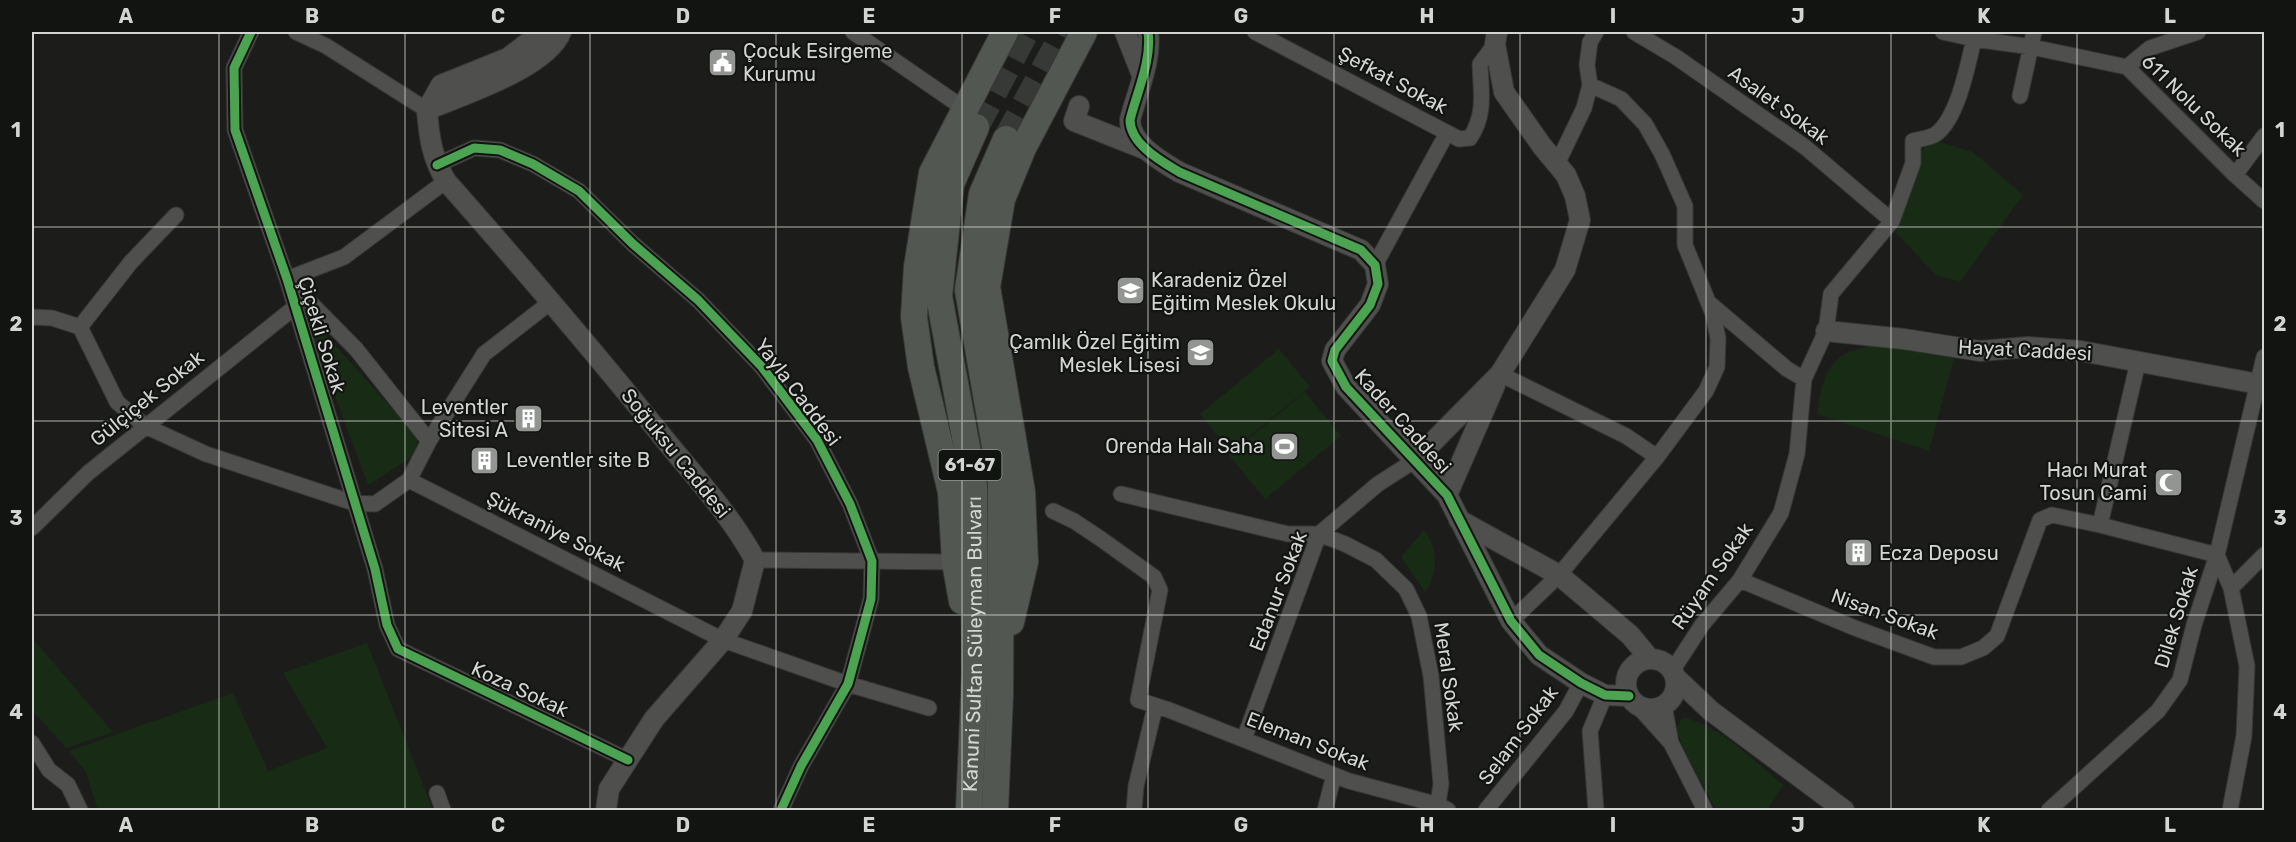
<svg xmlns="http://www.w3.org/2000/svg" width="2296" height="842" viewBox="0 0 2296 842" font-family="Rubik,sans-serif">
	<rect width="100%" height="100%" fill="#1c1d1b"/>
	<!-- green -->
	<path fill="#182b15" d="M 1930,139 L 1973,152 L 2023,195 L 1960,282 L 1936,275 L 1896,233 L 1925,144 Z
		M 303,310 L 418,437 L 414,456 L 368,485 Z
		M 1874,344 L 1954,358 L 1929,451 L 1817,414 C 1819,396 1824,370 1839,358 C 1848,351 1863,348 1874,344 Z
		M 1279,349 L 1310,387 L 1230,452 L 1200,414 Z
		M 1305,392 L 1341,436 L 1265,499 L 1229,455 Z
		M 1424,530 C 1438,548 1439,574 1425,592 L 1401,557 Z
		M 32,638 L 113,732 L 66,748 L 32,710 Z
		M 367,643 L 433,810 L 98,810 L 86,772 L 69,751 L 233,693 L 268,771 L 327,748 L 283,673 Z
		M 1685,718 C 1721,726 1755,762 1783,785 L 1767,810 L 1716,810 L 1682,746 L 1677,729 L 1681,720 Z"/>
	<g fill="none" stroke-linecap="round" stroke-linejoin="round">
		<!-- primary-tunnel -->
		<path stroke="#373936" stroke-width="26" stroke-dasharray="26 13" stroke-linecap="butt" d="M 976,127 L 1026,32
			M 1006,139 L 1064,32"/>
		<defs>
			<path id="minor" d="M 251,32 L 234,68 L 235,130 L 287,279 L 375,569 L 387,625 L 398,649 L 628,760
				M 296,32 L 326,46 L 427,110
				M 853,32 L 956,103
				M 1255,32 L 1459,139 L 1470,138 C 1486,114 1481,92 1480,64 L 1495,44
				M 1634,32 L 1676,57 L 1805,147 L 1892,221
				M 1943,32 L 1974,39 L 2032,47 L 2127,67 L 2235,175 L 2264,201
				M 2127,67 L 2150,48 L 2198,32
				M 2020,96 L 2034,32
				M 1557,164 L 1584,108 L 1590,85 L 1587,65 L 1590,42 L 1596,32
				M 437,165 L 474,148 L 500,150 L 533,164 L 579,191 L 633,244 L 698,300 L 762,367 L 817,440 L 850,504 L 872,561 L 871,599 L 848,684 L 801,766 L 781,810
				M 2235,175 L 2264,136
				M 1375,265 L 1447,133
				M 552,301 L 484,354 L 429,441 L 409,480 L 723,640 L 848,684 L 929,708
				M 1708,302 L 1787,369 L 1804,379
				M 32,317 L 52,318 L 80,327
				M 80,327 L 117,402 L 145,426 L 206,454 L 354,503 L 375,504 L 409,480
				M 80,327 L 131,262 L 176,215
				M 1500,374 L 1626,436 L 1657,457
				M 429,441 L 356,349 L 287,279 L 344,257 L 446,181
				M 1121,494 L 1288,534 L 1319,534 L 1345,544 L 1376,560 L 1406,589 L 1419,616 L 1431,676 L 1441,784 L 1437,810
				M 1053,511 L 1074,521 L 1101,539 L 1154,577 L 1160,590 L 1138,700 L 1169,710 L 1349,781 L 1439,805 L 1448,810
				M 2100,525 L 2138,362
				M 32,528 L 88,473 L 295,307
				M 755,560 L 955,562
				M 1740,580 L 1855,628 L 1934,657 L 1961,657 L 1983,648 L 1997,636 L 2040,520 L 2052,515 L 2100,525 L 2217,555 L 2231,588 L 2247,666 L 2244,736 L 2230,810
				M 2231,588 L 2264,555
				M 1511,621 L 1559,575 L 1657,457 L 1706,391 L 1717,367 L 1718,338 L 1713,314 L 1685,245 L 1685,206 L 1662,154 L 1645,124 L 1621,99 L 1590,85
				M 1672,671 L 1702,625 L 1740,580 L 1781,513 L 1797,454 L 1804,379 L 1826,331 L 1831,294 L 1892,221 L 1913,163 L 1913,141 C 1920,139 1930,138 1936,134 C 1958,118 1968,64 1974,39
				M 1635,703 L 1671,743 L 1705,810
				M 1664,705 L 1671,743
				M 1244,739 L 1319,534 L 1378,484 L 1414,461
				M 32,743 L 49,770 L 68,785 L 80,810
				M 437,793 L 443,810
				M 1134,810 L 1136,786 L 1155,707
				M 1325,810 L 1334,775
				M 1486,810 L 1566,711 L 1581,683
				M 1596,810 L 1590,731 L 1605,695
				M 2049,810 L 2158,711 L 2180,680 L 2194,625 L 2217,555 L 2264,357"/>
			<path id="tertiary" d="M 1125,32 L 1142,75
				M 1148,32 C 1152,60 1137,92 1130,120 C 1130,144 1161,161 1179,172 L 1361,250 L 1375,265 L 1378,284 L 1370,305 L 1335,350 L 1332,361 L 1346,387 L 1447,495 L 1511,621 L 1539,655 L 1581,683 L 1605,695 L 1629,696
				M 1079,106 L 1074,121 L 1147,150
				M 427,110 C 429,137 432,158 446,181 C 520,265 592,349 662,436 C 694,476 731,515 755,560 L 742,611 L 723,640 L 654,719 L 609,789 L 606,810
				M 427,110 C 462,95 547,68 561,32
				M 427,110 L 441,85 L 508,58 L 542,32
				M 1826,331 L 1904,339 L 1980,351 L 2028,347 L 2081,351 L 2264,385
				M 1414,461 L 1500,374 L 1565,270 L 1580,220 L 1575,196 L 1566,175 L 1542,146 L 1504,92 L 1495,44 L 1497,32
				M 1447,495 L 1495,385
				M 1459,520 L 1559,575 L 1630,635 L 1650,659
				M1626 684a25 25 0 1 1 50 0a25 25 0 1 1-50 0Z
				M 1675,677 L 1711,711 L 1844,810"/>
			<g id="primary">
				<path d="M 962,601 L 955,562 L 951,492 L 921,367 L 914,317 L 917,267 L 932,173 L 1005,32"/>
				<path d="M 1011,622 L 1025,562 L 1022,492 L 987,287 L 1002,199 L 1023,148 L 1084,32"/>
				<path id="s1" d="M 969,810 L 975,672 L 974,486 L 939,296 L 951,184 L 976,127"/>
				<path d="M 995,810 L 1000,695 L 1001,481 L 968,290 L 982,194 L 1006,139"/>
			</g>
		</defs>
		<!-- minor casing -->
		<use href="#minor" stroke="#373836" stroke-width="17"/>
		<!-- tertiary casing -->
		<use href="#tertiary" stroke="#373836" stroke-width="22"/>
		<!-- primary casing -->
		<use href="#primary" stroke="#373836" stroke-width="28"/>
		<!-- minor -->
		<use href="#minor" stroke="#4f504e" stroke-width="15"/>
		<!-- tertiary -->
		<use href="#tertiary" stroke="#4f504e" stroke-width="20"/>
		<!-- primary -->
		<use href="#primary" stroke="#535752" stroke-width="26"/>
		<defs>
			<path id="cycleway" d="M 251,32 L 234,68 L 235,130 L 287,279 L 375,569 L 387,625 L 398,649 L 628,760
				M 1148,32 C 1152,60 1137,92 1130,120 C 1130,144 1161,161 1179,172 L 1361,250 L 1375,265 L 1378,284 L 1370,305 L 1335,350 L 1332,361 L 1346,387 L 1447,495 L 1511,621 L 1539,655 L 1581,683 L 1605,695 L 1629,696
				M 437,165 L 474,148 L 500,150 L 533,164 L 579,191 L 633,244 L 698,300 L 762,367 L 817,440 L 850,504 L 872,561 L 871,599 L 848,684 L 801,766 L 781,810"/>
		</defs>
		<!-- cycleway casing -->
		<use href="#cycleway" stroke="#121411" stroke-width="13"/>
		<!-- cycleway -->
		<use href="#cycleway" stroke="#4ca352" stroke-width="9"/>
	</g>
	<!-- grid -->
	<path fill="none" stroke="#d3d5d2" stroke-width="1.5" stroke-opacity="0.55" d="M 219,32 L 219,810M 405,32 L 405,810M 590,32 L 590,810M 776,32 L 776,810M 962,32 L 962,810M 1148,32 L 1148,810M 1334,32 L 1334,810M 1520,32 L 1520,810M 1706,32 L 1706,810M 1891,32 L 1891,810M 2077,32 L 2077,810M 32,227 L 2264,227M 32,421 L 2264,421M 32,615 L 2264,615"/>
	<!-- icons -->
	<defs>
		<symbol id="civic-square" viewBox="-11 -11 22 22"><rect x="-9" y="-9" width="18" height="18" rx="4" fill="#939592" stroke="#121411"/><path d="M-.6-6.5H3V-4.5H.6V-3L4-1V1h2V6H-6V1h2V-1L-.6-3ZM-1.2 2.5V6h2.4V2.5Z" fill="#fff"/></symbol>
		<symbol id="school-square" viewBox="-11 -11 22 22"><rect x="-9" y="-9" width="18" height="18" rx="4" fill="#939592" stroke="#121411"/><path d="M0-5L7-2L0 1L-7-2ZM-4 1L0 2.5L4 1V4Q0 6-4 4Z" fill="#fff"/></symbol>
		<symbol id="building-square" viewBox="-11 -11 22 22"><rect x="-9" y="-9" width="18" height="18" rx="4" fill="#939592" stroke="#121411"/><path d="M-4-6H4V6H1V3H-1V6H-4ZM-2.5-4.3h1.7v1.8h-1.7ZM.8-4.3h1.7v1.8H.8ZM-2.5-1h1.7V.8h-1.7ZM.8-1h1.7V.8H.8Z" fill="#fff"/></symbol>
		<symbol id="stadium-square" viewBox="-11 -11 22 22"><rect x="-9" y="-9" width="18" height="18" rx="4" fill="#939592" stroke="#121411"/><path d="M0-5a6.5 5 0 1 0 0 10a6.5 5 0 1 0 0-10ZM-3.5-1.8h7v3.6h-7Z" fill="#fff"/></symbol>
		<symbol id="mosque-square" viewBox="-11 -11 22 22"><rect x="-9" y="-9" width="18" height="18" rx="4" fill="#939592" stroke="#121411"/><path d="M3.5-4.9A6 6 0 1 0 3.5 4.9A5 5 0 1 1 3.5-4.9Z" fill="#fff"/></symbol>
	</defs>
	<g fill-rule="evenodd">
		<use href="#civic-square" x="706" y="46" width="33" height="33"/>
		<use href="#school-square" x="1114" y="274" width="33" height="33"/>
		<use href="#school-square" x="1184" y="336" width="33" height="33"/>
		<use href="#building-square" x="512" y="402" width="33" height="33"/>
		<use href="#stadium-square" x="1268" y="430" width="33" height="33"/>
		<use href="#building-square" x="468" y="444" width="33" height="33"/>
		<use href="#mosque-square" x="2152" y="466" width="33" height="33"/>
		<use href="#building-square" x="1842" y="536" width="33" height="33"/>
	</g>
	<g text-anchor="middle" stroke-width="4.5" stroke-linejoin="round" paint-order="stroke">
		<!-- shield labels -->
		<rect fill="#121411" stroke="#999b98" stroke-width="1.5" x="938.5" y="450" width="63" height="30" rx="4.5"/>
		<g font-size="18" font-weight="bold" fill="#d3d5d2">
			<text x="970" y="471">61-67</text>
		</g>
		<!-- poi labels -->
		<g font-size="20" fill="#d3d5d2" stroke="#121411" text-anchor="start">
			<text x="743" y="58">Çocuk Esirgeme<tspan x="743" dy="23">Kurumu</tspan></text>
			<text x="1151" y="287">Karadeniz Özel<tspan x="1151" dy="23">Eğitim Meslek Okulu</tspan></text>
			<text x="1180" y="349" text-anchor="end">Çamlık Özel Eğitim<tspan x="1180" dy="23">Meslek Lisesi</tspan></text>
			<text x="508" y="414" text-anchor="end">Leventler<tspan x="508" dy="23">Sitesi A</tspan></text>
			<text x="1264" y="453" text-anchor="end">Orenda Halı Saha</text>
			<text x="506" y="467">Leventler site B</text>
			<text x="2147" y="477" text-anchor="end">Hacı Murat<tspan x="2147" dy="23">Tosun Cami</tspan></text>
			<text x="1879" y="560">Ecza Deposu</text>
		</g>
		<!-- street labels -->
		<g font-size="20" fill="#d3d5d2" stroke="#121411">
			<text transform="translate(1393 80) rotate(28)" y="7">Şefkat Sokak</text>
			<text transform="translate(1779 105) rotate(36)" y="7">Asalet Sokak</text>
			<text transform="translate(2194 105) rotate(44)" y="7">611 Nolu Sokak</text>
			<text transform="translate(322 335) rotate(73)" y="7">Çiçekli Sokak</text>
			<text transform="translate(2025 350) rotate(3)" y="7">Hayat Caddesi</text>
			<text transform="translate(798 392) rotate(53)" y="7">Yayla Caddesi</text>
			<text transform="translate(147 398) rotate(-39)" y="7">Gülçiçek Sokak</text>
			<text transform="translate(1403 421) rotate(48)" y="7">Kader Caddesi</text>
			<text transform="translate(676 453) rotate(51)" y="7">Soğuksu Caddesi</text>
			<text transform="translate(556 531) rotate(27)" y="7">Şükraniye Sokak</text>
			<text transform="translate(1712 576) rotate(-55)" y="7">Rüyam Sokak</text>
			<text transform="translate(1278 591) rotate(-69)" y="7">Edanur Sokak</text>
			<text transform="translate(1885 614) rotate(20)" y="7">Nisan Sokak</text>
			<text transform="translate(2176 617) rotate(-73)" y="7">Dilek Sokak</text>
			<text dy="7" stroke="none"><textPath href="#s1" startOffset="166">Kanuni Sultan Süleyman Bulvarı</textPath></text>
			<text transform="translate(1449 677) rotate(82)" y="7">Meral Sokak</text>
			<text transform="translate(520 689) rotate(25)" y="7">Koza Sokak</text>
			<text transform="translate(1518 735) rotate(-53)" y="7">Selam Sokak</text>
			<text transform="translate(1308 741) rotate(21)" y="7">Eleman Sokak</text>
		</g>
	</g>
	<!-- border -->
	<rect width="2296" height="842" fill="none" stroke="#121411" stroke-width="66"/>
	<rect x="33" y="33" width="2230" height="776" fill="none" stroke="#d3d5d2" stroke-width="2"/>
	<g font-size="20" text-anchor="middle" font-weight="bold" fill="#d3d5d2">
		<text x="126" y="23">A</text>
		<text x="312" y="23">B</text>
		<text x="498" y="23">C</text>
		<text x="683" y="23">D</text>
		<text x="869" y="23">E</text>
		<text x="1055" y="23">F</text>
		<text x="1241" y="23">G</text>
		<text x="1427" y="23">H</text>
		<text x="1613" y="23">I</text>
		<text x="1798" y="23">J</text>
		<text x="1984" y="23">K</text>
		<text x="2170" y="23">L</text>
		<text x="16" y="137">1</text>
		<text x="2280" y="137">1</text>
		<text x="16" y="331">2</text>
		<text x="2280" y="331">2</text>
		<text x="16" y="525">3</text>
		<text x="2280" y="525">3</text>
		<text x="16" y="719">4</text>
		<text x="2280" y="719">4</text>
		<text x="126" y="832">A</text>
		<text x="312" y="832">B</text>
		<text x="498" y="832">C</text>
		<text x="683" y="832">D</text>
		<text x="869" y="832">E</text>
		<text x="1055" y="832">F</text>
		<text x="1241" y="832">G</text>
		<text x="1427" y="832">H</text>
		<text x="1613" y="832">I</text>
		<text x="1798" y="832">J</text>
		<text x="1984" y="832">K</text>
		<text x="2170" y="832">L</text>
	</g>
</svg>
